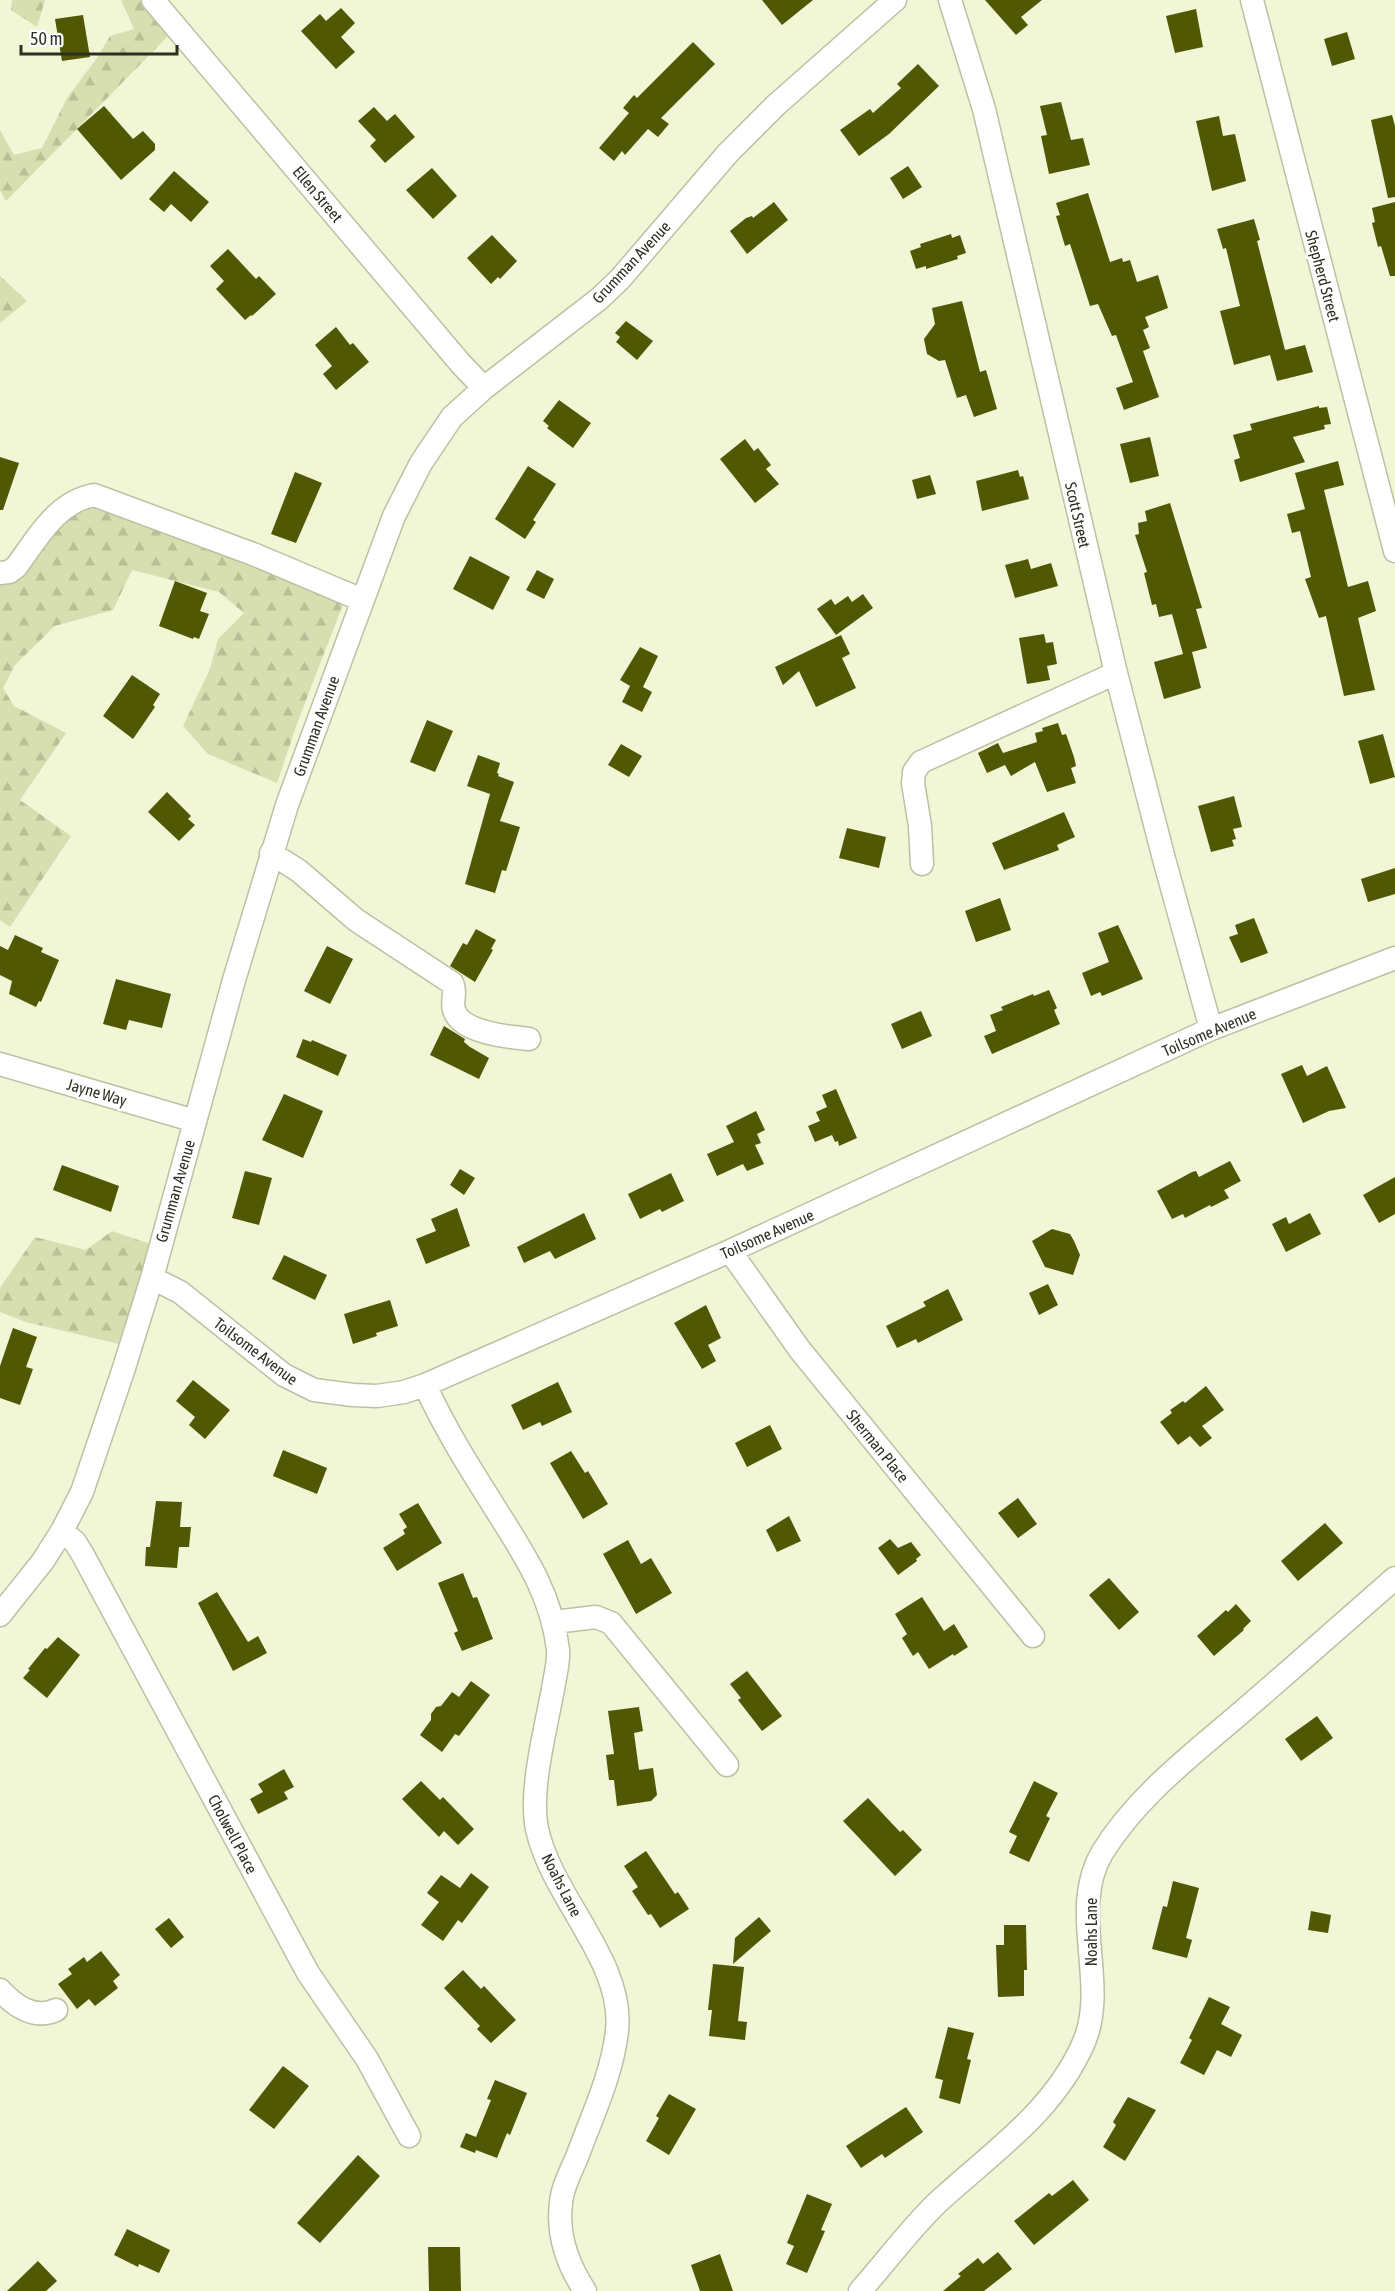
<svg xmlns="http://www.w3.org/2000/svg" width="1395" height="2291" viewBox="0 0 1395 2291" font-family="'Asap Condensed',sans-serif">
	<defs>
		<pattern id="forest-firs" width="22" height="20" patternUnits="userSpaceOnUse" patternTransform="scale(1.5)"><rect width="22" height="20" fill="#d7dfb0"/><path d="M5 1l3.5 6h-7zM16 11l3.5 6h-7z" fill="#b9c097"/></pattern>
	</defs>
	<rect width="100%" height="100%" fill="#f0f6d6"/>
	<!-- forest -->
	<path fill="url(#forest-firs)" d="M 12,0 L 45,0 L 37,27 L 11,10 Z
		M 121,0 L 153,0 L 177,27 L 6,201 L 0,190 L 0,130 L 14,155 L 42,148 L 67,98 L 97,58 L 110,36 L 134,29 Z
		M 0,276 L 27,301 L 0,323 Z
		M 83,497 L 347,594 L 298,721 L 277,783 L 208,754 L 183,726 L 210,669 L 218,639 L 244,613 L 219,592 L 132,570 L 113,610 L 55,626 L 15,665 L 3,688 L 14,706 L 66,733 L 20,800 L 71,836 L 10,927 L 0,920 L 0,586 L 9,572 Z
		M 112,1231 L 159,1247 L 140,1317 L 119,1344 L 26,1322 L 0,1312 L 0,1288 L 35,1237 L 86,1250 Z"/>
	<!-- building -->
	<path fill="#505803" d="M 762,0 L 813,0 L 782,25 Z
		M 985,0 L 1042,0 L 1021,17 L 1028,25 L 1016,35 Z
		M 341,8 L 355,23 L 341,37 L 355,52 L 336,69 L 301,31 L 320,14 L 326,21 Z
		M 1196,9 L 1203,47 L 1175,53 L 1166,16 Z
		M 83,15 L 90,57 L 62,61 L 55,19 Z
		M 1347,32 L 1355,59 L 1332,66 L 1324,39 Z
		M 693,42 L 715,64 L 661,118 L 669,124 L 658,137 L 648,129 L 625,155 L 622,151 L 614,161 L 599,148 L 629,113 L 623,108 L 634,95 L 637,98 Z
		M 918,64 L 939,86 L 889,134 L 859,156 L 840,130 L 870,109 L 873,113 L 901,88 L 897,84 Z
		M 1061,102 L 1071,140 L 1083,138 L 1090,165 L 1049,174 L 1041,136 L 1047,135 L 1040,106 Z
		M 104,106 L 133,139 L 143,131 L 155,144 L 155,150 L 121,180 L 77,129 Z
		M 374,107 L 387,121 L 395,114 L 415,137 L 385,163 L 370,146 L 376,140 L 358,121 Z
		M 1392,115 L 1395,126 L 1395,197 L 1388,198 L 1371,120 Z
		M 1219,116 L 1223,136 L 1235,134 L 1246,181 L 1212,191 L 1196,121 Z
		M 908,166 L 922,187 L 903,199 L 890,178 Z
		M 432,168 L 457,196 L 433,219 L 406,190 Z
		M 174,171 L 209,202 L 191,222 L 171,204 L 164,212 L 149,199 Z
		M 1088,193 L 1110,262 L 1122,258 L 1123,262 L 1130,260 L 1137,282 L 1158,275 L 1168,308 L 1145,317 L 1149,327 L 1143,330 L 1150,348 L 1143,351 L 1159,397 L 1124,410 L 1116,388 L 1133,382 L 1116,335 L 1112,336 L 1098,304 L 1090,306 L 1070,244 L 1065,246 L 1056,216 L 1060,215 L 1056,203 Z
		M 774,202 L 788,220 L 747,254 L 730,231 L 746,218 L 752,216 L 753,218 Z
		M 1395,202 L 1395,276 L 1390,276 L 1381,246 L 1378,247 L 1372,223 L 1375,222 L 1372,208 Z
		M 1254,219 L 1260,240 L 1257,241 L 1285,350 L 1305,345 L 1313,372 L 1277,381 L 1270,355 L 1234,365 L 1220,311 L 1240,306 L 1226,248 L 1223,249 L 1217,229 Z
		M 951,234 L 952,238 L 960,235 L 966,253 L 957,256 L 958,259 L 926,269 L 926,266 L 916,269 L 910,251 L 921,247 L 920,244 Z
		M 492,235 L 517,261 L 500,279 L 498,277 L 491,284 L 467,258 Z
		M 228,249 L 256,279 L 259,276 L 276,294 L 252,316 L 251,315 L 245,320 L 216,289 L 224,281 L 210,266 Z
		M 962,301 L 980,372 L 986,370 L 997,409 L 974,417 L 966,395 L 957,398 L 945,360 L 939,361 L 927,354 L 924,339 L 935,324 L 932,308 Z
		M 626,321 L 653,341 L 637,360 L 616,342 L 620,337 L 615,333 Z
		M 336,327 L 350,345 L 353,343 L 369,362 L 336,390 L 323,374 L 332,366 L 315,345 Z
		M 559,400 L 591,423 L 573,448 L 547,428 L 549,426 L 543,421 Z
		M 1319,406 L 1319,408 L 1327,407 L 1331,424 L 1324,425 L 1325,429 L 1293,437 L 1305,462 L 1240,482 L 1234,460 L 1240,458 L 1233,435 L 1252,430 L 1250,424 Z
		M 1150,437 L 1159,476 L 1130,483 L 1120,444 Z
		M 745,439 L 754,451 L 758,448 L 771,465 L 766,469 L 779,484 L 755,503 L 720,459 Z
		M 0,457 L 19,463 L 3,510 L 0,510 Z
		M 1338,461 L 1344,485 L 1324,490 L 1348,587 L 1368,581 L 1376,611 L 1358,618 L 1375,690 L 1344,696 L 1326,616 L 1319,618 L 1305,579 L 1311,577 L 1300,531 L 1292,533 L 1287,514 L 1305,509 L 1295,473 Z
		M 528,466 L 556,484 L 533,520 L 536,522 L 525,539 L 495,519 Z
		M 1018,470 L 1020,477 L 1023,476 L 1029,499 L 982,511 L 976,481 Z
		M 295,472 L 322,483 L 296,543 L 271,534 Z
		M 930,475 L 936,494 L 917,499 L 912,480 Z
		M 1170,503 L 1202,608 L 1196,609 L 1207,648 L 1192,652 L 1201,688 L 1164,699 L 1154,662 L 1183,654 L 1172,614 L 1159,617 L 1156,604 L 1152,605 L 1144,573 L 1147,572 L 1135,535 L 1139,534 L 1138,523 L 1147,521 L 1145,511 Z
		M 470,556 L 510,577 L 493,610 L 453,589 Z
		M 1028,559 L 1031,569 L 1051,563 L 1058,586 L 1015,598 L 1005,565 Z
		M 537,570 L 554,579 L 544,599 L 526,590 Z
		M 175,581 L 207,593 L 200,611 L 209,614 L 199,639 L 194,637 L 193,639 L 159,626 Z
		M 863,594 L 873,608 L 836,635 L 817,609 L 831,599 L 835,605 L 848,596 L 852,602 Z
		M 1044,634 L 1046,643 L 1053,642 L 1057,664 L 1047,666 L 1050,680 L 1027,684 L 1019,638 Z
		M 841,635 L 850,654 L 842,658 L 856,688 L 816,707 L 799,671 L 783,685 L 775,667 Z
		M 640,647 L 658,656 L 643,687 L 652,692 L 642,712 L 622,702 L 630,686 L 620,680 Z
		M 132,675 L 160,694 L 153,705 L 155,707 L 133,739 L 103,716 Z
		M 427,720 L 453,731 L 435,772 L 410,762 Z
		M 1058,723 L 1062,735 L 1066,734 L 1074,757 L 1076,766 L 1071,768 L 1076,783 L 1047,792 L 1035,762 L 1011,776 L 1005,765 L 987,773 L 978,753 L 998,743 L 1003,753 L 1037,742 L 1035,733 L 1043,731 L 1042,728 Z
		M 1383,734 L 1395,777 L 1370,784 L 1358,741 Z
		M 621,744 L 642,756 L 629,777 L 608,765 Z
		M 478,755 L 500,763 L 497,773 L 499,774 L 498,776 L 514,782 L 500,821 L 520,827 L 506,871 L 502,870 L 495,893 L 465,884 L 490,794 L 467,786 Z
		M 167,792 L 191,816 L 188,819 L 195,825 L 179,841 L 148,812 Z
		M 1234,796 L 1242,827 L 1233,829 L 1236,839 L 1232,840 L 1234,846 L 1211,852 L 1198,806 Z
		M 1064,812 L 1075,837 L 1057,845 L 1059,850 L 1004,870 L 992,843 Z
		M 847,828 L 886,837 L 879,868 L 839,858 Z
		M 1395,868 L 1395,894 L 1368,902 L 1361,879 Z
		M 1000,898 L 1011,930 L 976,942 L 965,911 Z
		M 1254,918 L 1268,953 L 1241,963 L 1229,937 L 1238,934 L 1235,925 Z
		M 1118,925 L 1143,979 L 1102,996 L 1100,992 L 1091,996 L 1082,973 L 1109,962 L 1098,933 Z
		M 476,929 L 496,940 L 491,949 L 493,950 L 475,982 L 450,966 L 463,943 L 467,945 Z
		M 15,935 L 43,948 L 41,952 L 59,960 L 41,1002 L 39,1001 L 36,1007 L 9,994 L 12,981 L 0,975 L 0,946 L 8,950 Z
		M 327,946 L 353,959 L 330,1004 L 304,991 Z
		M 116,979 L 171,994 L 162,1028 L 129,1020 L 126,1030 L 103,1024 Z
		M 1049,990 L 1057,1008 L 1054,1010 L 1060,1024 L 992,1054 L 984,1036 L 996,1031 L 990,1015 L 1003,1010 L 1001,1007 L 1033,994 L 1034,996 Z
		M 921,1011 L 932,1036 L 902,1049 L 891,1024 Z
		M 444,1026 L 465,1039 L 464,1042 L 470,1047 L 489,1058 L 479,1079 L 430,1055 Z
		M 303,1039 L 311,1042 L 312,1040 L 347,1055 L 338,1076 L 296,1057 Z
		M 1302,1065 L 1307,1076 L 1327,1066 L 1346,1108 L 1329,1111 L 1303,1123 L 1281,1074 Z
		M 836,1089 L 857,1138 L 839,1146 L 838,1141 L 835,1142 L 832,1135 L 815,1142 L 808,1126 L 820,1121 L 816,1112 L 827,1107 L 822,1095 Z
		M 284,1094 L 323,1111 L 303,1158 L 262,1140 Z
		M 756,1111 L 765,1130 L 757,1134 L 761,1143 L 755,1145 L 764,1164 L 747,1171 L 743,1164 L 717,1176 L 707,1154 L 734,1142 L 726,1126 Z
		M 1230,1161 L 1241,1181 L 1224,1190 L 1229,1198 L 1211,1207 L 1210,1205 L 1185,1218 L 1183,1214 L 1172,1219 L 1157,1191 L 1192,1172 L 1196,1171 L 1199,1177 Z
		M 62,1165 L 119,1186 L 111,1212 L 53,1190 Z
		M 460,1169 L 475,1178 L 464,1195 L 450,1185 Z
		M 245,1171 L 272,1178 L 259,1225 L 232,1218 Z
		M 671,1173 L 684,1201 L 662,1212 L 660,1209 L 640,1219 L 628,1194 Z
		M 1395,1177 L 1395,1214 L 1379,1223 L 1363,1195 Z
		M 457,1208 L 470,1246 L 426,1264 L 416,1239 L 436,1231 L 431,1219 Z
		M 584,1213 L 596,1239 L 555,1259 L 550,1251 L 524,1263 L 517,1247 Z
		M 1310,1213 L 1321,1234 L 1286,1252 L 1272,1224 L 1286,1217 L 1289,1224 Z
		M 1052,1229 L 1070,1234 L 1074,1241 L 1080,1255 L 1073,1275 L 1045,1267 L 1032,1241 Z
		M 284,1255 L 327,1275 L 315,1300 L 272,1279 Z
		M 1048,1284 L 1058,1305 L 1039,1315 L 1029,1293 Z
		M 948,1289 L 963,1320 L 918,1343 L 916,1339 L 897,1348 L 886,1326 L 926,1306 L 923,1302 Z
		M 390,1300 L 398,1326 L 376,1333 L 377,1336 L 353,1344 L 344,1314 Z
		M 706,1305 L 721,1338 L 708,1345 L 716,1361 L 702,1369 L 674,1323 Z
		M 13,1328 L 37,1337 L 26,1367 L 33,1369 L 20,1405 L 0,1398 L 0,1366 Z
		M 193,1380 L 230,1410 L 205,1439 L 189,1425 L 195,1417 L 176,1401 Z
		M 558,1382 L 572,1412 L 542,1426 L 540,1422 L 523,1430 L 511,1405 Z
		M 1206,1386 L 1224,1410 L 1202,1426 L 1212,1438 L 1200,1447 L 1190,1436 L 1178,1445 L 1160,1422 L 1172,1413 L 1170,1410 L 1183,1401 L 1185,1403 Z
		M 770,1425 L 782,1449 L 747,1467 L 735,1443 Z
		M 283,1450 L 327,1468 L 317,1494 L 273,1476 Z
		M 571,1451 L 585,1473 L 588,1471 L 608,1504 L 583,1519 L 550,1463 Z
		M 1018,1498 L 1037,1524 L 1018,1538 L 998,1513 Z
		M 156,1501 L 182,1502 L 180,1527 L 191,1527 L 189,1547 L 179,1547 L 177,1568 L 145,1566 L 146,1547 L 150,1547 Z
		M 418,1503 L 442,1543 L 397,1571 L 383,1548 L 405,1534 L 403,1530 L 407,1527 L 399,1514 Z
		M 789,1516 L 801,1541 L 777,1552 L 766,1530 Z
		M 1325,1523 L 1343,1543 L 1298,1581 L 1281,1561 Z
		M 890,1539 L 898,1548 L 911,1542 L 921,1555 L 916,1559 L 917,1561 L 898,1575 L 878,1548 Z
		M 628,1540 L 641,1564 L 651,1558 L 672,1593 L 636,1614 L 603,1554 Z
		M 463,1573 L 473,1598 L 477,1597 L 493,1639 L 462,1651 L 454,1633 L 458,1631 L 438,1583 Z
		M 1109,1578 L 1139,1612 L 1119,1630 L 1089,1595 Z
		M 217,1592 L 248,1642 L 258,1636 L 267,1653 L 233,1671 L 198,1603 Z
		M 922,1597 L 944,1631 L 954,1624 L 968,1647 L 954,1656 L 953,1654 L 929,1669 L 918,1652 L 913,1656 L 902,1638 L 907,1634 L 895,1614 Z
		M 1236,1604 L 1251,1621 L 1243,1629 L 1244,1630 L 1214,1656 L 1197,1636 L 1226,1610 L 1228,1612 Z
		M 58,1637 L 80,1655 L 47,1698 L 23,1678 L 30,1670 L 28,1669 L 45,1648 L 47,1649 Z
		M 747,1671 L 782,1716 L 762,1731 L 738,1700 L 741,1698 L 730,1684 Z
		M 471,1681 L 490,1695 L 459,1736 L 455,1734 L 442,1752 L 420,1735 L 431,1720 L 431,1714 L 436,1707 L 441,1706 L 452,1692 L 459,1697 Z
		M 639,1707 L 643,1731 L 634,1733 L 639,1770 L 653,1768 L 657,1795 L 651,1801 L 617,1806 L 614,1780 L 609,1780 L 606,1755 L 614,1754 L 608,1711 Z
		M 1317,1716 L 1333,1738 L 1301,1761 L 1285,1739 Z
		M 284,1769 L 294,1787 L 284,1792 L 288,1799 L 258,1814 L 250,1799 L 263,1792 L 258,1784 Z
		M 421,1781 L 440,1800 L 443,1797 L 474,1829 L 458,1845 L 444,1831 L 439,1837 L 402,1799 Z
		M 1034,1781 L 1058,1793 L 1046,1816 L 1050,1818 L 1029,1862 L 1009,1853 L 1017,1836 L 1009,1832 Z
		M 868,1798 L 900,1832 L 903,1830 L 922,1850 L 895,1876 L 843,1821 Z
		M 646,1851 L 675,1894 L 678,1892 L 689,1909 L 660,1928 L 651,1914 L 648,1915 L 632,1891 L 638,1887 L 624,1866 Z
		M 471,1873 L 489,1887 L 462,1923 L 458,1920 L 443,1941 L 421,1925 L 439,1902 L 427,1893 L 441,1875 L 460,1888 Z
		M 1173,1881 L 1199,1888 L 1186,1938 L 1192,1940 L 1187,1958 L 1152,1949 L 1163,1906 L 1167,1907 Z
		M 1311,1911 L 1331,1915 L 1328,1933 L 1308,1930 Z
		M 759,1917 L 771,1931 L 733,1964 L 735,1938 Z
		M 169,1918 L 184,1937 L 171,1948 L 155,1929 Z
		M 1004,1925 L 1026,1925 L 1027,1970 L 1024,1970 L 1024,1996 L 998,1997 L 996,1945 L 1004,1945 Z
		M 101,1951 L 120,1975 L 113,1981 L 118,1988 L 95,2006 L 89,1999 L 77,2009 L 58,1984 L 72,1974 L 68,1969 L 84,1957 L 87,1962 Z
		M 713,1964 L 744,1967 L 738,2021 L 747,2022 L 745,2040 L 709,2036 L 712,2010 L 708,2010 Z
		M 463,1970 L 481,1989 L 484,1986 L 516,2020 L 491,2043 L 477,2029 L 480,2026 L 444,1988 Z
		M 1209,1997 L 1230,2007 L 1221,2024 L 1242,2035 L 1231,2057 L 1217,2050 L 1204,2075 L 1180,2063 L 1192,2040 L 1189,2038 Z
		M 948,2027 L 974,2033 L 967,2059 L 971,2060 L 960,2104 L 939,2098 L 943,2080 L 935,2078 Z
		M 283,2066 L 309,2086 L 274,2129 L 249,2110 Z
		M 495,2080 L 527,2093 L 510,2135 L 507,2133 L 497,2158 L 476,2150 L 475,2153 L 460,2147 L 466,2133 L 476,2137 L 491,2100 L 487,2099 Z
		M 669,2094 L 696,2109 L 669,2155 L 646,2141 L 659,2118 L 656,2116 Z
		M 1128,2097 L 1156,2110 L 1125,2161 L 1103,2147 L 1116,2125 L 1113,2122 Z
		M 906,2107 L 923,2132 L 885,2158 L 882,2154 L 861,2168 L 846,2146 Z
		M 358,2155 L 380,2176 L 320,2243 L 297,2223 Z
		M 1073,2180 L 1089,2200 L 1034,2245 L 1014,2221 L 1049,2193 L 1052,2196 Z
		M 807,2194 L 832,2204 L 821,2230 L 825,2231 L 807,2273 L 786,2264 L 794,2246 L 787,2243 Z
		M 127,2229 L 170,2250 L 159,2273 L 139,2264 L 138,2267 L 114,2255 Z
		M 428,2247 L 460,2247 L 461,2291 L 429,2291 Z
		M 998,2252 L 1012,2269 L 984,2291 L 943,2291 L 961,2276 L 958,2274 L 978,2258 L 983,2264 Z
		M 720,2254 L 733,2291 L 700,2291 L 691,2265 Z
		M 38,2261 L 57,2281 L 46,2291 L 7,2291 Z"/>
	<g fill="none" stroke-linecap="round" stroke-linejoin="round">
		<defs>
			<path id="minor" d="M 153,0 L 461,364 L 484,388
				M 950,0 L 984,109 L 1116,673 L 1164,859 L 1211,1029
				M 1252,0 L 1395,551
				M 0,573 L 9,572 L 16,567 C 37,539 56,502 94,495 L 253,554 L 362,600
				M 271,853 L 299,871 L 356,920 L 452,983 C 457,993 451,1001 454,1010 C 461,1033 509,1037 529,1039
				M 922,864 L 920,826 L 913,783 L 914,772 L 921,762 L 1116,673
				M 0,1064 L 195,1121
				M 730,1251 L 800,1350 L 1033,1636
				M 152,1278 L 180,1292 L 284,1375 L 314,1390 L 353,1395 L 377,1396 L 404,1392 L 425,1385 L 730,1251 L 1211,1029 L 1395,958
				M 425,1385 C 445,1429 470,1468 495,1508 C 524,1554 552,1595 558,1650 C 559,1662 555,1676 553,1689 C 546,1728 529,1791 537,1829 C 552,1898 625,1962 617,2031 C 612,2075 592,2116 577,2157 C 571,2171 562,2188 561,2203 C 557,2234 568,2265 585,2291
				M 62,1531 L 75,1542 L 83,1555 L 308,1973 L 367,2059 L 409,2136
				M 0,1615 L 43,1561 L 62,1531 L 82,1492 L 123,1371 L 152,1278 L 234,980 L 287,805 L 394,516 L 421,463 L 452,417 L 484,388 L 599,299 L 620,279 L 728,153 L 776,105 L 895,0
				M 554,1622 L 596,1617 L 611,1623 L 727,1765
				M 0,1990 C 15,2006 34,2020 56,2010
				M 860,2291 C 886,2262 909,2230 937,2203 C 991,2153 1054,2112 1084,2042 C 1109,1983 1068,1911 1102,1853 C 1137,1796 1193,1754 1243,1711 C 1294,1667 1345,1622 1395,1578"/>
		</defs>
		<!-- minor casing -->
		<use href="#minor" stroke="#bbc1a3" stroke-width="25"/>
		<!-- minor -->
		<use href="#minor" stroke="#fff" stroke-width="22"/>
	</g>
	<g text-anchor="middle" stroke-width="6" stroke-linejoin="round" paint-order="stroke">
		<!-- street labels -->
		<g font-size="16" fill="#2d2f23" stroke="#fff">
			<text transform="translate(318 194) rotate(50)" y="6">Ellen Street</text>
			<text transform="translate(631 262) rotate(-47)" y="6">Grumman Avenue</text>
			<text transform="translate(1323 276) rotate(75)" y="6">Shepherd Street</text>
			<text transform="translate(1078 515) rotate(77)" y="6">Scott Street</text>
			<text transform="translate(316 726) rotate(-70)" y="6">Grumman Avenue</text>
			<text transform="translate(1209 1032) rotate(-23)" y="6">Toilsome Avenue</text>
			<text transform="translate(97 1092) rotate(16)" y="6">Jayne Way</text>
			<text transform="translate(175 1191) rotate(-74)" y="6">Grumman Avenue</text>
			<text transform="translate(767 1234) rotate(-24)" y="6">Toilsome Avenue</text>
			<text transform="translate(256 1351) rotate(37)" y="6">Toilsome Avenue</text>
			<text transform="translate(878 1446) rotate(51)" y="6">Sherman Place</text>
			<text transform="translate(233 1834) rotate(62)" y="6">Cholwell Place</text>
			<text transform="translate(562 1885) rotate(63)" y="6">Noahs Lane</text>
			<text transform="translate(1091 1932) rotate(-90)" y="6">Noahs Lane</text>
		</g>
	</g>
	<!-- scale -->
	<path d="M21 45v9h156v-9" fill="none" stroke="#2d2f23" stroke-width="3"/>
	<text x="30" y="45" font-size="18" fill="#2d2f23" stroke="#ffffff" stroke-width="4.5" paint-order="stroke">50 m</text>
</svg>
